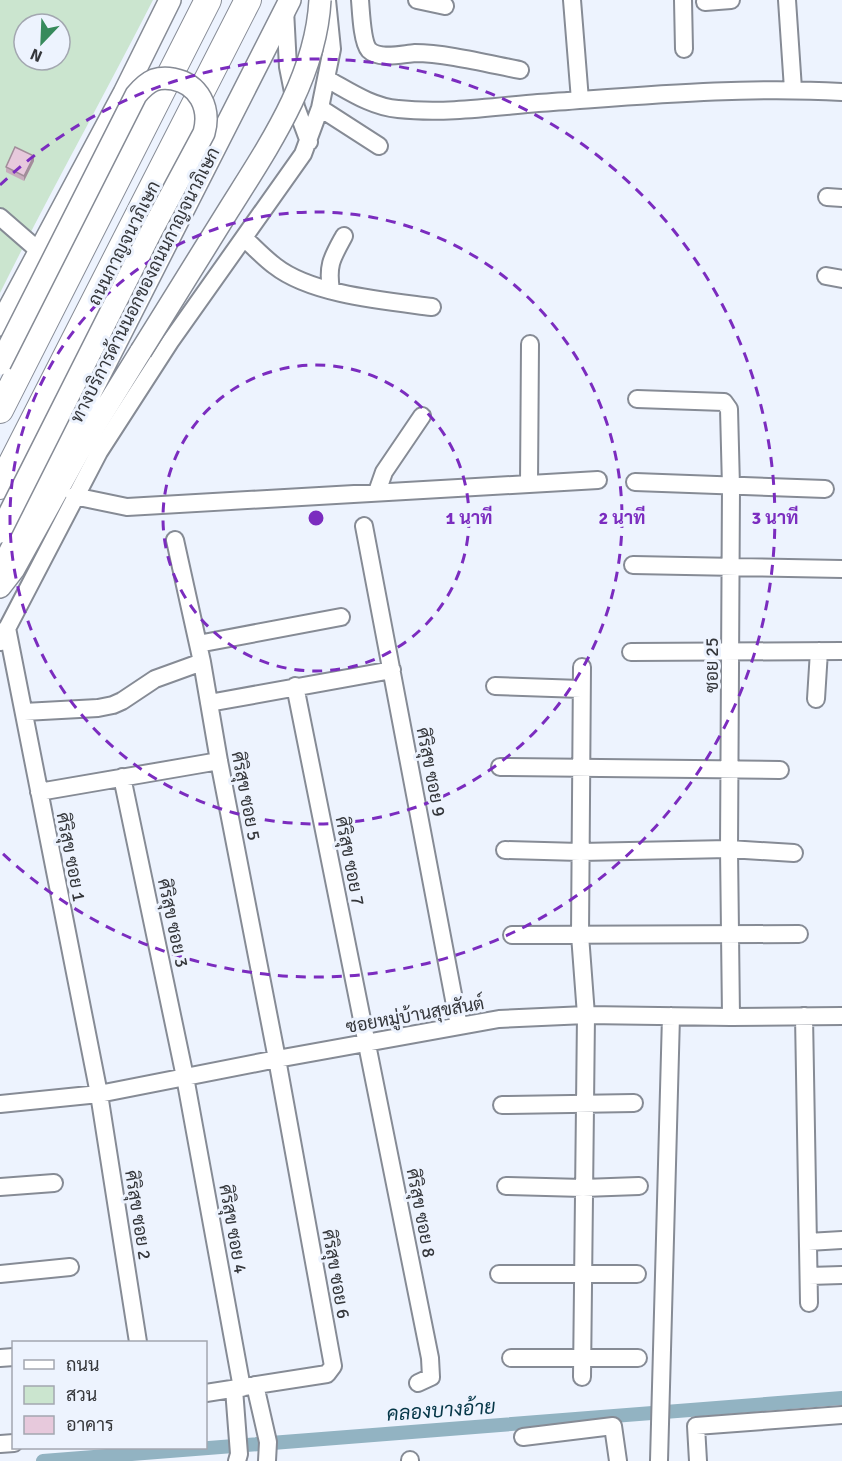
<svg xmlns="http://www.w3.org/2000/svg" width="842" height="1461" viewBox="0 0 842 1461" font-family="Signika,Sarabun,sans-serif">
	<rect width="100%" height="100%" fill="#edf3fe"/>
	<!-- green -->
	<path fill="#cbe5cf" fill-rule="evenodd" d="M 0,0 L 153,0 C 103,98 49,194 0,293 ZM 24,24 L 60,24 L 60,60 L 24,60 Z"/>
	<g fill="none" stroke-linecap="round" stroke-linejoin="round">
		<!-- canal -->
		<path stroke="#92b3c2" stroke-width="14" d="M 43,1461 L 842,1398"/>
		<defs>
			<path id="minor" d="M 360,0 C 361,11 362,42 369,50 C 379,60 402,54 415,53 C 445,53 489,64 520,70
				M 417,0 L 445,6
				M 572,0 L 580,100
				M 683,0 L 684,49
				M 787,0 L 793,89
				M 705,2 L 731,0
				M 285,10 L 288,67 L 296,107 L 309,142
				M 327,79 C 349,91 372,107 398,109 C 444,114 492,107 538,103 C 640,96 741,86 842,92
				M 320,108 L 379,146
				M 827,197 L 842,198
				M 0,217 L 38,250
				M 244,238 C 254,247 264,258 275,266 C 312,295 386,301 432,307
				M 826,276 L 842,279
				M 331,290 C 327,265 332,258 344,236
				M 637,399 L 724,402 L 729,409 L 731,487 L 729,849 L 731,1017
				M 635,482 L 825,489
				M 529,483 L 530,344
				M 377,492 L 384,472 L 422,416
				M 74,496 L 127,507 L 598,480
				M 364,526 L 459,1026
				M 175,540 L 202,662 L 219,761 L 277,1059 L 333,1366 L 327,1374 L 206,1393
				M 633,565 L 842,569
				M 7,628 L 99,1094 L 138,1342
				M 0,642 L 99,452 L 170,342 L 303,154 L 320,108 L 332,49 L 327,0
				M 198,644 L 341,617
				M 631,652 L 842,651
				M 582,667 L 580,935 L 586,1015 L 582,1377
				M 295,686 L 430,1358 L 431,1377 L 418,1383
				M 495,686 L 581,689
				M 816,699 L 819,651
				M 209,703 L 392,670
				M 24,712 L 98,708 L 113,705 L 122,701 L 155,679 L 202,662
				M 500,767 L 780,770
				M 122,777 L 185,1077 L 242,1388
				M 39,792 L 219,761
				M 505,850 L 580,852 L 729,849 L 794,853
				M 512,935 L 799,934
				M 804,1016 L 809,1303
				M 0,1104 L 99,1094 L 277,1059 L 499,1019 L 586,1015 L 731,1017 L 842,1016
				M 502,1105 L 634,1103
				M 506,1186 L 583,1188 L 639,1186
				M 0,1187 L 54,1183
				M 808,1242 L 842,1240
				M 0,1274 L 70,1267
				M 499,1274 L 637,1274
				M 809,1276 L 842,1275
				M 0,1358 L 14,1357
				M 511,1358 L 638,1358
				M 255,1385 L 268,1442 L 267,1461
				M 234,1389 L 239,1454 L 237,1461
				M 523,1437 L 613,1426 L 618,1461
				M 0,1444 L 14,1443
				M 410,1461 L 410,1460
				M 659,1461 L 671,1016
				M 698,1461 L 696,1426 L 842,1415"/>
			<path id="major" d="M 0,325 L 124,93 L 170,0
				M 0,571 L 290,0
				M 0,587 L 14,569 L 78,453 L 141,351"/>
			<path id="highway" d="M 0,410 L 208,0
				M 0,486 L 248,0"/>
		</defs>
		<!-- minor casing -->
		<use href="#minor" stroke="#868b95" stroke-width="20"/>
		<!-- major casing -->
		<use href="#major" stroke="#868b95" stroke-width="24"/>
		<!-- highway casing -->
		<use href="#highway" stroke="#868b95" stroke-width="28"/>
		<!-- minor -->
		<use href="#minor" stroke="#fff" stroke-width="16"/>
		<!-- major -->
		<use href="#major" stroke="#fff" stroke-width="21"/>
		<!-- highway -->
		<use href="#highway" stroke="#fff" stroke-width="26"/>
		<defs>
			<path id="major-bridge" d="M 141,351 C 170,304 199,258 228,211 C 268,147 316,78 320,0
				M 0,364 L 136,95 C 141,89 147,83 154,80 C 160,78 167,78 173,79 C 199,84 211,108 204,133 L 152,230 L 0,532"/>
		</defs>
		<!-- major-bridge casing -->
		<use href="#major-bridge" stroke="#868b95" stroke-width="24" stroke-linecap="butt"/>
		<!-- major-bridge -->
		<use href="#major-bridge" stroke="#fff" stroke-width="21"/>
	</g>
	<!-- wall -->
	<path fill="#c7adbd" d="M 34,161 L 24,181 L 6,172 L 6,167 Z"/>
	<!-- shaded-wall -->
	<path fill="#a28d9a" d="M 34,156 L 34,161 L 24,181 L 24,176 Z"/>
	<!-- building -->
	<path fill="#e7c9dc" stroke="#a28d9a" stroke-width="1.5" d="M 15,147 L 34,156 L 24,176 L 6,167 Z"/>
	<!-- distance rings -->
	<g fill="none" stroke="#7b2cbf" stroke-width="3" stroke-dasharray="10 8">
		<circle cx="316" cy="518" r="153"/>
		<circle cx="316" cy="518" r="306"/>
		<path d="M0 185A459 459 0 1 1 0 851"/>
	</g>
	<g text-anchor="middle" stroke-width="6" stroke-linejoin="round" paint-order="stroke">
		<!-- street labels -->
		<g font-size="18" fill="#34363a" stroke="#edf3fe">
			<text transform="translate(124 243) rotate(-63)" y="6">ถนนกาญจนาภิเษก</text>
			<text transform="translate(145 285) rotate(-63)" y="6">ทางบริการด้านนอกของถนนกาญจนาภิเษก</text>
			<text transform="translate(712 665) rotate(-90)" y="6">ซอย 25</text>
			<text transform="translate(431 772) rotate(79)" y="6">ศิริสุข ซอย 9</text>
			<text transform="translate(246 796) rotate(79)" y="6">ศิริสุข ซอย 5</text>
			<text transform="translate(71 857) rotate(79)" y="6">ศิริสุข ซอย 1</text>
			<text transform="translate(350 861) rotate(79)" y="6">ศิริสุข ซอย 7</text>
			<text transform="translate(173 923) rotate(78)" y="6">ศิริสุข ซอย 3</text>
			<text transform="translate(415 1015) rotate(-10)" y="6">ซอยหมู่บ้านสุขสันต์</text>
			<text transform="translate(421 1213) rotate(79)" y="6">ศิริสุข ซอย 8</text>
			<text transform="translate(138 1215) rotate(81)" y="6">ศิริสุข ซอย 2</text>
			<text transform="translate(233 1229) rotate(80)" y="6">ศิริสุข ซอย 4</text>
			<text transform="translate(336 1274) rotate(80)" y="6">ศิริสุข ซอย 6</text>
		</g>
		<!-- water labels -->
		<g font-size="20" font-style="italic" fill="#063748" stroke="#edf3fe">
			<text transform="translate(441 1410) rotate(-4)" y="7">คลองบางอ้าย</text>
		</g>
	</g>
	<circle cx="316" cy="518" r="9" fill="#7b2cbf" stroke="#edf3fe" stroke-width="3"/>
	<g font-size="18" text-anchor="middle" font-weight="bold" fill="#7b2cbf" stroke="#edf3fe" stroke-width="6" stroke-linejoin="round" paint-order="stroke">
		<text x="469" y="524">1 นาที</text>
		<text x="622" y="524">2 นาที</text>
		<text x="775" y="524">3 นาที</text>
	</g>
	<!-- legend -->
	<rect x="12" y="1341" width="195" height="108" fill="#edf3fe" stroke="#a3a7b0" stroke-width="1.5"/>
	<rect x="24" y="1360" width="30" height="9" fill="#ffffff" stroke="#a3a7b0" stroke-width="1.5"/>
	<text x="66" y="1371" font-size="18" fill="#34363a">ถนน</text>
	<rect x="24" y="1386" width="30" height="18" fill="#cbe5cf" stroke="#a3a7b0" stroke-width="1.5"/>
	<text x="66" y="1401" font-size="18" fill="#34363a">สวน</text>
	<rect x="24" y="1416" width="30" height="18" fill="#e7c9dc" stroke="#a3a7b0" stroke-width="1.5"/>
	<text x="66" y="1431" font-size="18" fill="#34363a">อาคาร</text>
	<!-- north arrow -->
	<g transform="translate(42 42) rotate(203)"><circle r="28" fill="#edf3fe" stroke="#a3a7b0" stroke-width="1.5"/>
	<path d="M0-4.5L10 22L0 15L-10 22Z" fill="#378a5c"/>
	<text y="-9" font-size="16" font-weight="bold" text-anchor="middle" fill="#34363a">N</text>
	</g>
</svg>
